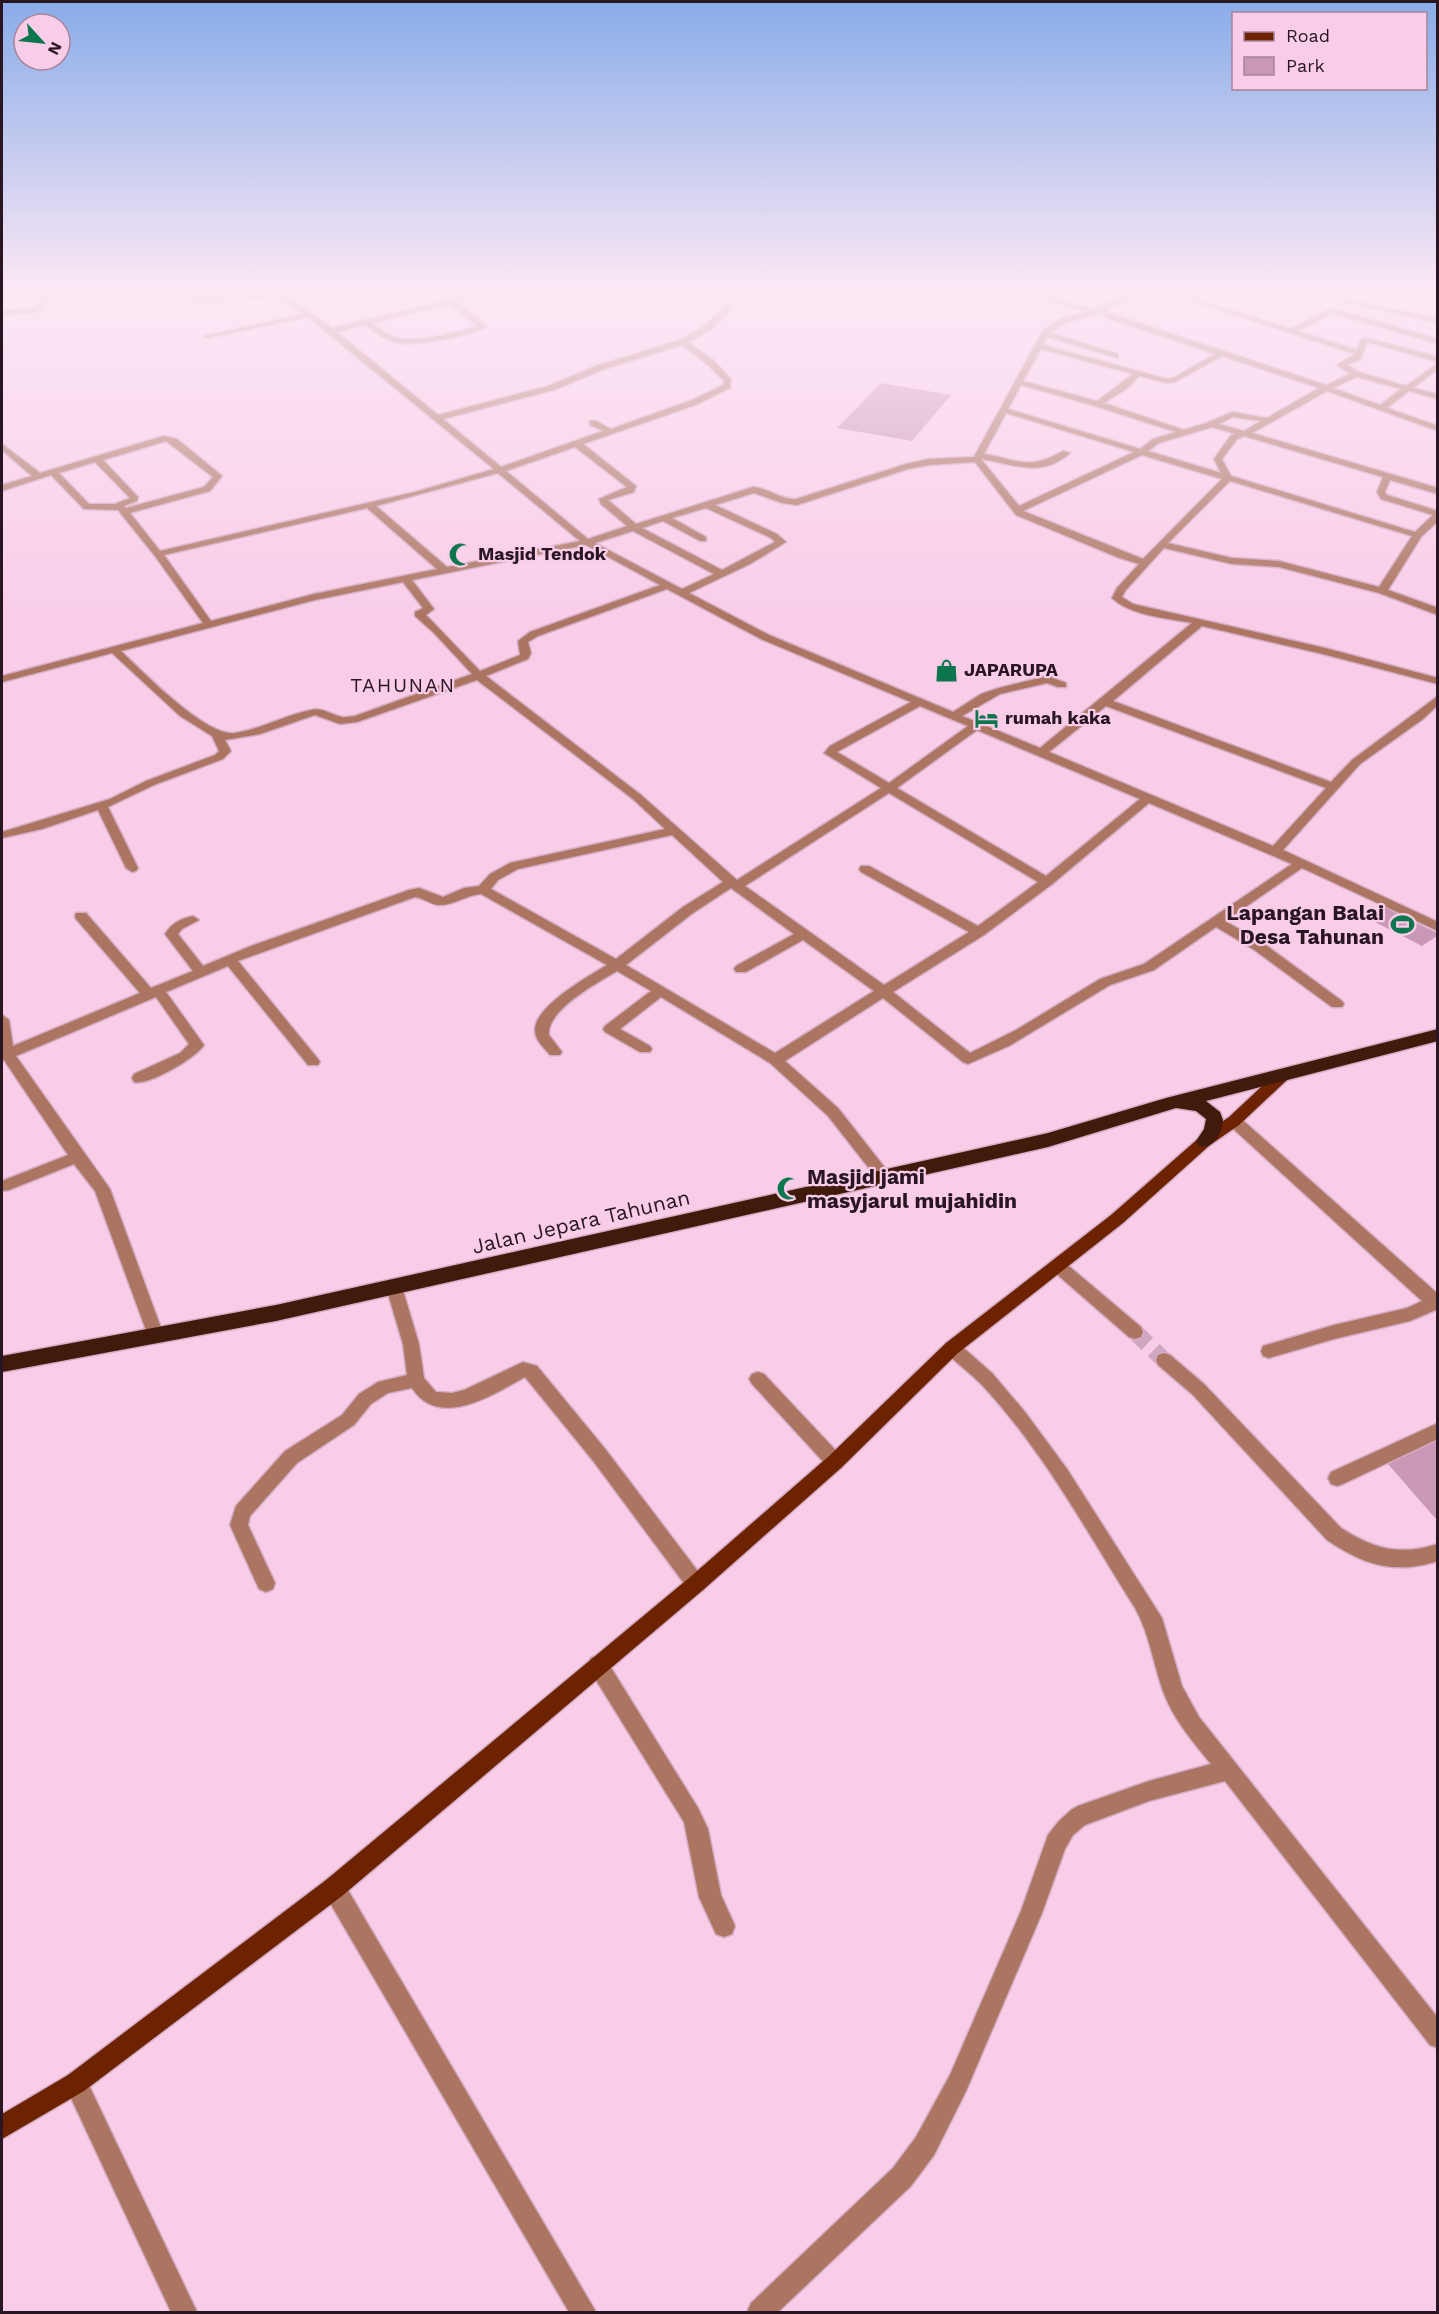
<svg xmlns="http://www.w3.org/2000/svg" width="1439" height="2314" viewBox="0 0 1439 2314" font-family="'Work Sans',sans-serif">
	<rect width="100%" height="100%" fill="#f9cde8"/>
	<!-- green -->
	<path fill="#c998b7" d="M 881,383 L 951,395 L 912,441 L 837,428 Z
		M 1382,906 L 1437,933 L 1437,936 L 1422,946 L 1367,918 Z
		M 1437,1440 L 1438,1517 L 1435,1518 L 1388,1464 Z"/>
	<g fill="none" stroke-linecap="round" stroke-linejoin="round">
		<!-- stream -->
		<path stroke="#9ca1ea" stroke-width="2" d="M 2,300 L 58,299 L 70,292"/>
		<!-- minor-tunnel -->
		<path stroke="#cfa8c0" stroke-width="17" stroke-dasharray="17 9" stroke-linecap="butt" d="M 1135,1332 L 1164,1360"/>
		<defs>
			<path id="minor" d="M 32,292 L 51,294 L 150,294 L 200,298 L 278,294 L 289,296 L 332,328 L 481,292 L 491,292 L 457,302 L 487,326 C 472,336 417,346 398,343 C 386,341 375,332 365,325 L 337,332 L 438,415 L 548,386 L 596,366 L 680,340 L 705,326 L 727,303 L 733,303 L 733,307 L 711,330 L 688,342 L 713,360 L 731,379 L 730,388 L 698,404 L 583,444 L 636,486 L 634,492 L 608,500 L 636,524 L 753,487 C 769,488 781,500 796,499 L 906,464 L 929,459 L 974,457 L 1042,332 L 1059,319 L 1087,312 L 1015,292 L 1025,292 L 1095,309 L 1134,292 L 1142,292 L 1106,310 L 1115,315 L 1326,385 L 1350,374 L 1337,365 L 1355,354 L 1164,292 L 1174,292 L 1291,329 L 1331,308 L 1438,339 L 1438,344 L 1332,313 L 1298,331 L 1357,350 L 1361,339 L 1367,338 L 1438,357 L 1438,362 L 1367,342 L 1361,359 L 1347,365 L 1359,372 L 1406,386 L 1438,363 L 1438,369 L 1413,388 L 1438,394 L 1438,399 L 1409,391 L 1387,408 L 1438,426 L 1438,431 L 1327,391 L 1252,433 L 1438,488 L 1438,494 L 1390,480 L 1385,492 L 1387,495 L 1438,511 L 1438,521 L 1421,537 L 1388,590 L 1438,608 L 1438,615 L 1379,593 L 1279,567 L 1232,564 L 1164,548 L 1125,591 L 1122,597 L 1133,604 L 1325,648 L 1438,678 L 1438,684 L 1323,654 L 1202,626 L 1113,701 L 1331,782 L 1352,760 L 1438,696 L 1438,705 L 1423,719 L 1360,764 L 1283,850 L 1438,922 L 1438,931 L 1302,868 L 1225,921 L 1263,943 L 1342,1001 L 1344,1004 L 1342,1007 L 1332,1007 L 1253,949 L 1216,927 L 1154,970 L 1110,985 L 1009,1046 L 968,1064 L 963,1062 L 883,998 L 785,1061 L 838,1108 L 889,1173 L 892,1177 L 889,1181 L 879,1181 L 828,1116 L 770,1063 L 661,997 L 620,1029 L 650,1046 L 652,1049 L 650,1052 L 640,1052 L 605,1032 L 603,1029 L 605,1026 L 651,991 L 617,971 C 599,982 546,1010 549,1035 L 562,1052 L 560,1055 L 550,1055 C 545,1049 535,1040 535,1031 C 533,1007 589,976 607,965 L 481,894 C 466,895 453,906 438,905 C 430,904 423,898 415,897 L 238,961 L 318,1059 L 320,1062 L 318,1065 L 308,1065 L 228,966 L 166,992 L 204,1045 C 196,1058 148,1086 134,1082 L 132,1078 L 134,1074 L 180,1053 L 189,1044 L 156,997 L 16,1056 L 110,1189 L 164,1336 L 162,1341 L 156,1343 L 150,1341 L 95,1191 L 74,1164 L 9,1190 L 2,1191 L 2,1181 L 68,1155 L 4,1060 L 2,1061 L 2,1015 L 9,1020 L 13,1046 L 140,993 L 76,919 L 75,916 L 76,913 L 86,913 L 151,988 L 193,971 L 165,934 C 172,923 180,919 193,916 L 199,920 L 182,929 L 178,934 L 203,966 L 251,946 L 409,890 L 419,888 L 443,897 L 464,888 L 479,886 L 490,874 L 510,863 L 665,829 L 633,799 L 477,680 L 357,722 L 340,724 L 315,715 L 260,734 L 225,740 L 231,751 L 223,759 L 154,785 L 108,807 L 138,868 L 136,871 L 132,872 L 126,868 L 98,810 L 42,829 L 2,838 L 2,832 L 110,799 L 146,781 L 215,755 L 219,751 L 212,736 L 180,716 L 112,653 L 2,682 L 2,676 L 203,623 L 155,556 L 118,510 L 84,509 L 51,475 L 2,491 L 2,485 L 32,476 L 2,450 L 2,444 L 40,473 L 164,436 L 177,439 L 222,476 L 210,491 L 130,513 L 160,551 L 415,492 L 494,469 L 308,317 L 208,338 L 204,336 L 303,314 L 278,298 L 200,302 L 150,298 L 49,298 L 38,312 L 2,315 L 2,311 L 33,308 L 43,296 ZM 450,304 L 478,326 C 460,332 415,343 397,338 C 388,335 380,329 372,323 ZM 1099,313 L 1109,319 L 1215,354 L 1173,378 L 1167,379 L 1043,345 L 1047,337 L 1118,358 L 1118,354 L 1051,333 L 1065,323 ZM 682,345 L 707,364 L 724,381 L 723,385 L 692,400 L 611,429 L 596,421 L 590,421 L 590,425 L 603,431 L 501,467 L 443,419 L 554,390 L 602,370 ZM 1041,349 L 1133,374 L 1097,401 L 1023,381 ZM 1222,356 L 1319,388 L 1267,418 L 1232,412 L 1209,422 L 1184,430 L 1104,403 L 1129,387 L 1139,376 L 1167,383 L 1175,382 ZM 1357,377 L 1401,389 L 1380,405 L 1333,388 ZM 1021,385 L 1095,406 L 1176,432 L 1153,439 L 1140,449 L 1008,409 ZM 1006,413 L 1134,452 L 1019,506 L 981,459 C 1015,464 1040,479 1070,453 L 1063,451 C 1027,471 1021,460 984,454 ZM 1233,417 L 1261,421 L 1244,431 L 1219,424 ZM 1212,427 L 1236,434 L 1231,435 L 1214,459 L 1221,473 L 1148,451 L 1159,443 ZM 1244,436 L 1383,477 L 1377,492 L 1381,499 L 1433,515 L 1415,532 L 1231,476 L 1222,459 L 1237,439 ZM 166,441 L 213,477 L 204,487 L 126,508 L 124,506 L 137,501 L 138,497 L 103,460 ZM 575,447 L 627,487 L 599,499 L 601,504 L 627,526 L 588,539 L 506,471 ZM 1142,455 L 1222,479 L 1143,559 L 1023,511 ZM 95,462 L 130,498 L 115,504 L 89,504 L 59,473 ZM 975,462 L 1016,515 L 1117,557 L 1139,564 L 1117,588 L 1112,598 C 1131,616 1167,618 1192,623 L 1040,748 L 962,716 L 1000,694 L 1047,683 L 1058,687 L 1066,687 L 1066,683 L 1048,676 L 999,688 L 981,694 L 953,712 L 769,635 L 689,593 L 750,564 L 786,542 L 777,534 L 715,505 L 754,493 L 782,503 L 797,505 L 908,469 L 929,465 ZM 498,473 L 580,541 L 447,567 L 376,506 ZM 1230,481 L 1412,536 L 1379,587 L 1279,561 L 1232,558 L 1168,543 ZM 367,508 L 437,569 L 314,594 L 211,621 L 164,555 ZM 706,508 L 771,538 L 775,542 L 722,570 L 642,528 L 663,521 L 700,541 L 706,541 L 706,537 L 672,518 ZM 633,531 L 714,574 L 682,589 L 595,543 ZM 586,545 L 660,585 L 530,632 L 518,641 L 520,655 L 480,671 L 426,615 L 434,609 L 412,580 ZM 403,582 L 423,608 L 415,612 L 415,616 L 435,634 L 472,674 L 355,716 C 352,716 345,718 342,717 C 331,715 323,707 311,710 C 285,715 262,729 235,733 C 206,737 143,672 121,651 L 315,600 ZM 667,589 L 761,639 L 911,702 L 830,746 L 824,753 L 881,788 L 737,880 L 641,795 L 486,676 L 528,659 L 531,653 L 528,642 L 538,636 ZM 920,706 L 968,726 L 889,783 L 837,752 ZM 1106,706 L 1326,788 L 1273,846 L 1049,752 ZM 977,730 L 1140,799 L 1046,876 L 897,788 ZM 889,793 L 1038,882 L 978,926 L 869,866 L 861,866 L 859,869 L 861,872 L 969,932 L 884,985 L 745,886 ZM 1149,803 L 1292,864 L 1144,964 L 1100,979 L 1016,1030 L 970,1053 L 893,992 L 984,935 L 1051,885 ZM 672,835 L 723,882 L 683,907 L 616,959 L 491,889 L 498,880 L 518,869 ZM 731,888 L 794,934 L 736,966 L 734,969 L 736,972 L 746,972 L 803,940 L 874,991 L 775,1053 L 626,965 L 693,913 Z
				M 1300,292 L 1312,292 L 1438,319 L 1438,323 Z
				M 1234,1116 L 1239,1117 L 1438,1294 L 1438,1309 L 1410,1321 L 1334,1339 L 1269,1358 L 1263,1356 L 1261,1351 L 1263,1346 L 1334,1325 L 1407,1308 L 1422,1301 L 1229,1125 L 1227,1121 Z
				M 1058,1260 L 1064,1262 L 1141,1327 L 1143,1332 L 1141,1337 L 1135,1339 L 1129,1337 L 1052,1270 L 1050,1266 L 1052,1262 Z
				M 394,1281 L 400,1282 L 402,1287 L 419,1344 L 424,1378 L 436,1392 L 452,1393 L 464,1390 L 523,1362 L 537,1366 L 606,1450 L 703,1578 L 705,1584 L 703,1590 L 696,1593 L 689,1590 L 594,1462 L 525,1377 C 493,1395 439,1430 412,1388 L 388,1393 L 371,1404 L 354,1425 L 297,1463 L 250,1516 L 248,1525 L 275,1583 L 273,1589 L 266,1592 L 259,1589 L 230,1525 L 236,1506 L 285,1451 L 342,1415 L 359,1394 L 378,1382 L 407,1375 L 403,1344 L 386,1287 L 388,1282 Z
				M 952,1341 L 958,1343 L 992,1373 L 1025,1412 L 1067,1469 L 1162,1618 L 1182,1686 L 1199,1717 L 1438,2018 L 1438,2048 L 1430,2045 L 1225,1781 L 1149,1801 L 1085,1825 L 1073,1835 L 1065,1849 L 1042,1913 L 966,2091 L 934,2155 L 911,2186 L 778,2312 L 747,2312 L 751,2303 L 893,2168 L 916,2137 L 950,2075 L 1021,1911 L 1048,1835 L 1059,1821 L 1071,1810 L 1078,1806 L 1149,1781 L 1211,1764 C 1193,1742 1173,1719 1163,1691 C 1153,1663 1150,1635 1135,1608 C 1087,1532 1043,1450 981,1384 C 970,1373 957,1363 946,1353 L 944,1348 L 946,1343 Z
				M 1164,1353 L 1170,1355 L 1204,1384 L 1341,1528 C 1373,1549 1400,1556 1438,1544 L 1438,1561 C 1394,1575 1364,1565 1327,1540 L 1192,1394 L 1158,1365 L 1156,1360 L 1158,1355 Z
				M 758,1372 L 764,1374 L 841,1456 L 844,1462 L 841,1468 L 835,1470 L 829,1468 L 752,1384 L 749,1379 L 752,1374 Z
				M 1438,1423 L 1438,1439 L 1343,1484 L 1337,1486 L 1331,1484 L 1328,1478 L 1331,1472 Z
				M 598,1655 L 605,1658 L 698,1808 L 708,1829 L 721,1895 L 735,1926 L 732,1934 L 724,1937 L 716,1934 L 699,1897 L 684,1822 L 591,1672 L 588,1665 L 591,1658 Z
				M 334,1877 L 342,1880 L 596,2312 L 569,2312 L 326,1896 L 323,1888 L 326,1880 Z
				M 76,2071 L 84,2075 L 197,2312 L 171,2312 L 64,2083 L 68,2075 Z"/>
			<path id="major" d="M 1282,1071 L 1289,1076 L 1287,1080 L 1239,1125 L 1210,1145 L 1123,1223 L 958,1353 L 841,1468 L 703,1590 L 342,1896 L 84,2091 L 2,2139 L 2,2114 L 68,2075 L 326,1880 L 689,1578 L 829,1456 L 946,1343 L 1111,1215 L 1200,1137 L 1229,1117 L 1277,1072 Z"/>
			<path id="highway" d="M 1438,1029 L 1438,1041 L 1206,1101 L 1220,1112 L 1223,1120 C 1222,1133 1214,1150 1199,1146 L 1196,1141 L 1204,1129 L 1206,1119 L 1196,1111 L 1176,1108 L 1048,1147 L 276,1321 L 2,1372 L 2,1356 L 276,1305 L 1048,1133 L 1166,1098 Z"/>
		</defs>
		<!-- minor casing -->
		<use href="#minor" stroke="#d4acc4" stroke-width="3"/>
		<!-- major casing -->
		<use href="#major" stroke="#d4acc4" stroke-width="3"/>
		<!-- highway casing -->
		<use href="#highway" stroke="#d4acc4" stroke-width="3"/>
		<!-- minor -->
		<use href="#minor" fill="#ac7562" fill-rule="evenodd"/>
		<!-- major -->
		<use href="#major" fill="#6d2301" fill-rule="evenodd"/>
		<!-- highway -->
		<use href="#highway" fill="#411a0b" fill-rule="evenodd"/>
	</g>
	<!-- sky -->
	<linearGradient id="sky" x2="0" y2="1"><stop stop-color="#89ace9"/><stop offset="0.47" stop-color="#fce8f5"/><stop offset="1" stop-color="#fce8f5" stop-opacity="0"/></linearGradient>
	<rect width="1439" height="616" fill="url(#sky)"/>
	<!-- icons -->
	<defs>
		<symbol id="mosque-bare" viewBox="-9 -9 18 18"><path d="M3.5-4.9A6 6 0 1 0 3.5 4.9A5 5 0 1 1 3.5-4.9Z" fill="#0d764e" stroke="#f9cde8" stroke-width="2.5" paint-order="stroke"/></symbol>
		<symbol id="shop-bare" viewBox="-9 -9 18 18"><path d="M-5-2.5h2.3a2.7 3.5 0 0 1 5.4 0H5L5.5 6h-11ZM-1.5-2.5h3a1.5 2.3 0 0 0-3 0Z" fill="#0d764e" stroke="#f9cde8" stroke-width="2.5" paint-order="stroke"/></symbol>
		<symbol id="hotel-bare" viewBox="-9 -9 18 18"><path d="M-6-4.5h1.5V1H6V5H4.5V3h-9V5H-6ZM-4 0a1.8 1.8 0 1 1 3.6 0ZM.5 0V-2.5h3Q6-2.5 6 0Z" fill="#0d764e" stroke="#f9cde8" stroke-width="2.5" paint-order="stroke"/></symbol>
		<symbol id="stadium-bare" viewBox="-9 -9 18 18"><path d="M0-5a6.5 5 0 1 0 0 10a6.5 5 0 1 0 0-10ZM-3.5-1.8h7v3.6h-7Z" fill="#0d764e" stroke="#f9cde8" stroke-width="2.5" paint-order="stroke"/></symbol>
	</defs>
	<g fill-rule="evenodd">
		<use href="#mosque-bare" x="444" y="538" width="33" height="33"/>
		<use href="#shop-bare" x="930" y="654" width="33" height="33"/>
		<use href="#hotel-bare" x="970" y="702" width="33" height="33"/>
		<use href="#stadium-bare" x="1386" y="908" width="33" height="33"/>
		<use href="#mosque-bare" x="772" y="1172" width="33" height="33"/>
	</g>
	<g text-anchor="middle" stroke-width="4.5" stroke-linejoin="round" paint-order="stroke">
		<!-- far-poi labels -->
		<g font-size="18" font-weight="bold" fill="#291622" stroke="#f9cde8" text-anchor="start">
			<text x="478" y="560">Masjid Tendok</text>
			<text x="964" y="676">JAPARUPA</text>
			<text x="1005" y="724">rumah kaka</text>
		</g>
		<!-- far-quarter labels -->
		<g font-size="20" letter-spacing="1.5" fill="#291622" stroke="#f9cde8">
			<text x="403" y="692">TAHUNAN</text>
		</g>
		<!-- poi labels -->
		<g font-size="21" font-weight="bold" fill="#291622" stroke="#f9cde8" text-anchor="end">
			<text x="1384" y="920">Lapangan Balai<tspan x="1384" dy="24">Desa Tahunan</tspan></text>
			<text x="807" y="1184" text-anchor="start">Masjid jami<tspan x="807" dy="24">masyjarul mujahidin</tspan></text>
		</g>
		<!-- street labels -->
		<g font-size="21" fill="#291622" stroke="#f9cde8">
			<text transform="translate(581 1222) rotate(-13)" y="7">Jalan Jepara Tahunan</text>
		</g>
	</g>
	<!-- border -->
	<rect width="1439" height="2314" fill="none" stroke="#291622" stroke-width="6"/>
	<!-- legend -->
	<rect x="1232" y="12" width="195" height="78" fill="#f9cde8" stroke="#a68499" stroke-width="1.5"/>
	<rect x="1244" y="32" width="30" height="9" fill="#6d2301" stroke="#a68499" stroke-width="1.5"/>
	<text x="1286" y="42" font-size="18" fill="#291622">Road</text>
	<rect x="1244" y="57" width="30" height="18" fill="#c998b7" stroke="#a68499" stroke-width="1.5"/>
	<text x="1286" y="72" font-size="18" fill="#291622">Park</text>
	<!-- north arrow -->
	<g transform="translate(42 42) rotate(117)"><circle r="28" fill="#f9cde8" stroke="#a68499" stroke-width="1.5"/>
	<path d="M0-4.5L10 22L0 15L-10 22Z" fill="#0d764e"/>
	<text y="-9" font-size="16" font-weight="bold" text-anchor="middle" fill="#291622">N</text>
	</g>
</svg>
